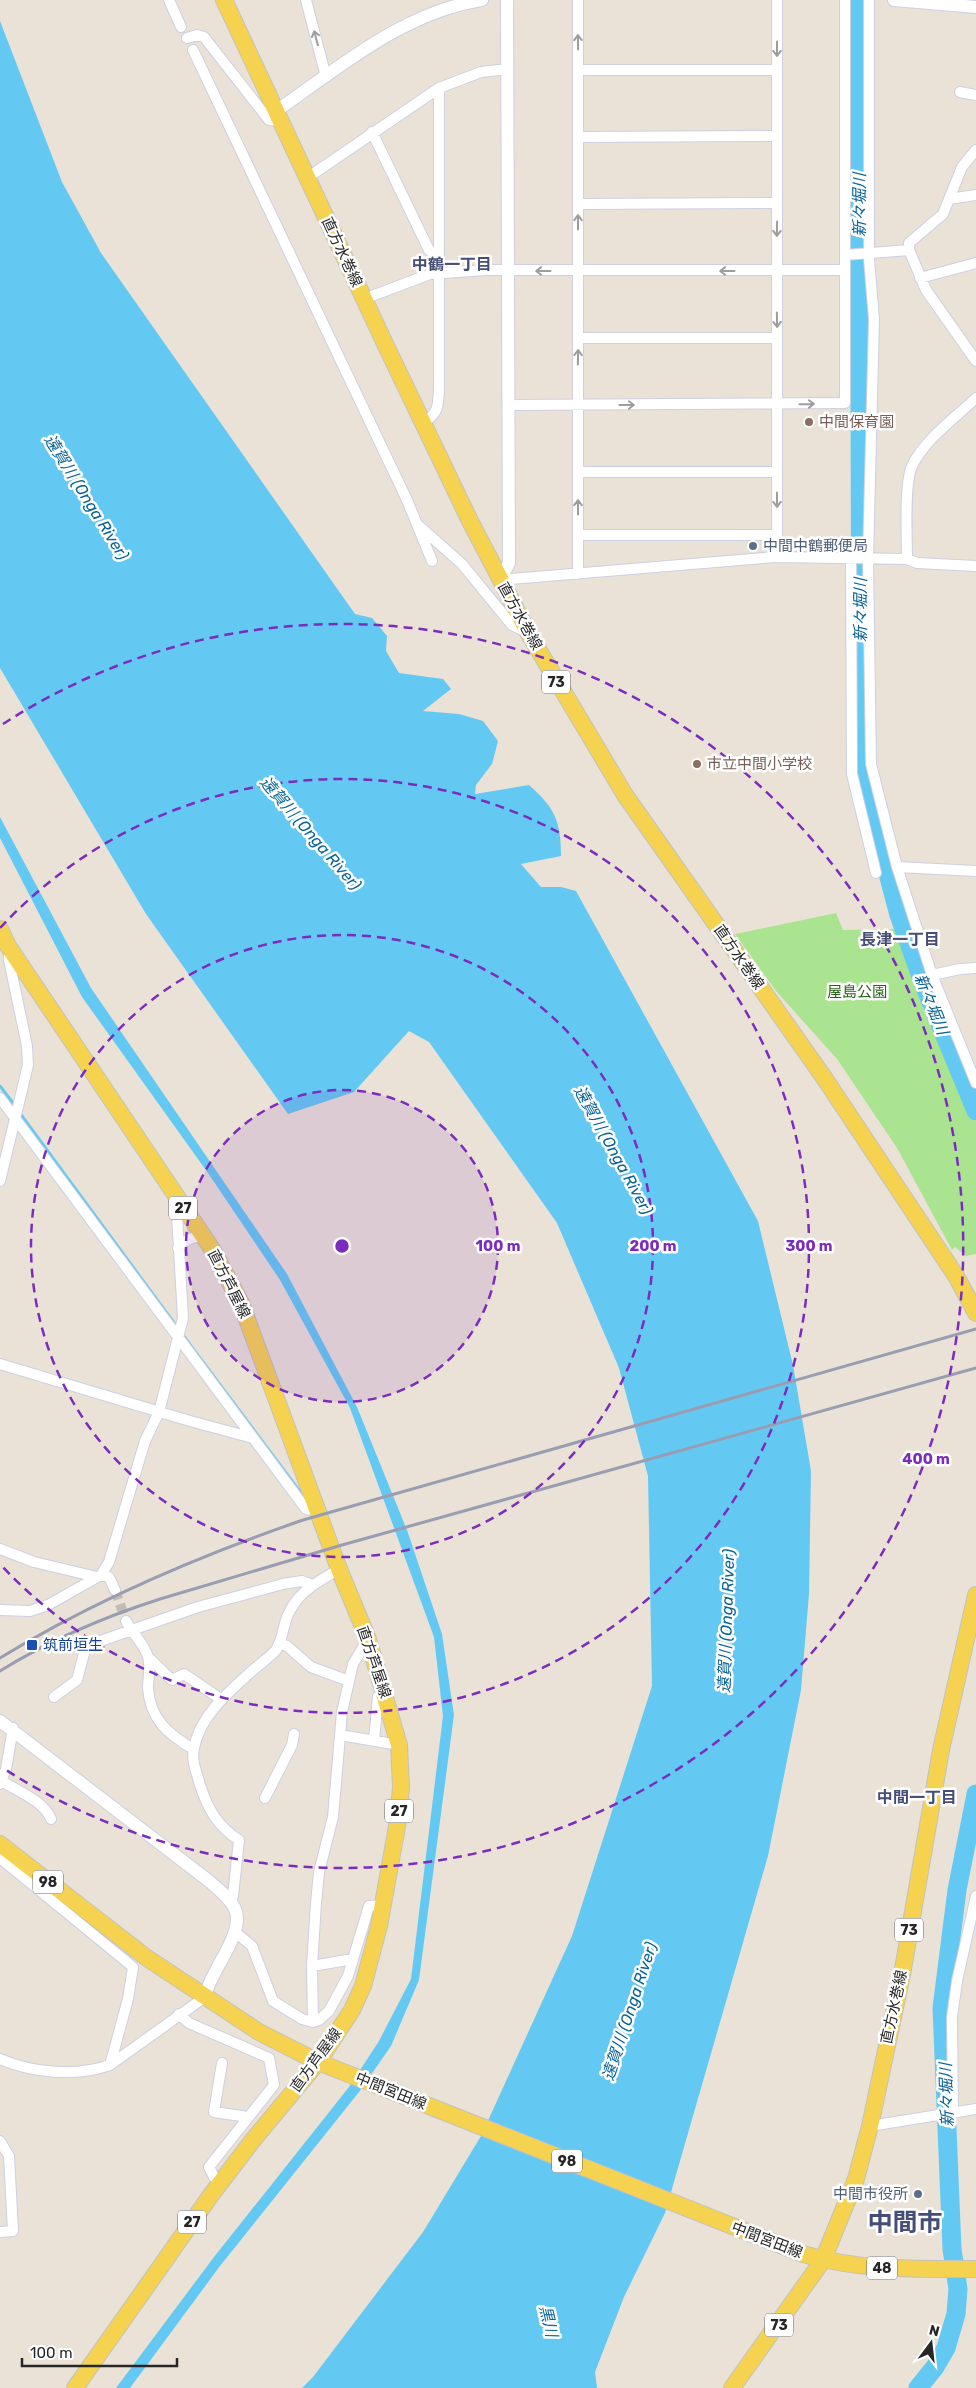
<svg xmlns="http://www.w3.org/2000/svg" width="976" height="2388" viewBox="0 0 976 2388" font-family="Rubik,'Noto Sans JP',sans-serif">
	<rect width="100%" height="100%" fill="#eae2d7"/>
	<!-- green -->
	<path fill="#abe490" d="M 836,913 L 843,930 L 894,929 L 960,1076 L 976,1122 L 976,1254 L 966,1256 L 955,1247 L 952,1250 L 897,1148 L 837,1059 L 776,991 L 735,934 Z"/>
	<!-- water -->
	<path fill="#64c9f2" d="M 0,21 L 62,182 L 101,253 L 355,614 L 372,618 L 387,636 L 386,651 L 399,673 L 443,679 L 451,689 L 423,711 L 459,714 L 483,721 L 498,741 L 492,764 L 476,785 L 475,794 L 529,785 C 555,808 561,821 561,856 L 521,864 L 541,887 L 561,887 L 576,891 L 758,1221 L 793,1365 L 811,1471 L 809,1594 L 801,1690 L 768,1856 L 665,2213 L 624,2297 L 595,2372 L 597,2388 L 302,2388 L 313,2377 L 423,2232 L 481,2136 L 572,1936 L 652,1686 L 648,1476 L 619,1368 L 557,1223 L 429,1042 L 409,1031 L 354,1092 L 288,1114 L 146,914 L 0,668 Z
		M 0,817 L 91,988 L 287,1274 L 357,1407 L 407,1530 L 442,1634 L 454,1715 L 419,1980 L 391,2046 L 359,2092 L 220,2266 L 130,2388 L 116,2388 L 214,2257 L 349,2087 L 379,2041 L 411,1979 L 443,1716 L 434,1637 L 350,1408 L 280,1280 L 208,1173 L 82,997 L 0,838 Z"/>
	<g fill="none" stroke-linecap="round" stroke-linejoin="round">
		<!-- stream -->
		<path stroke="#64c9f2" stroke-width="3" d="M 0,1086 L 16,1107
			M 19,1112 L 177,1327
			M 182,1334 L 304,1497"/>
		<!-- river -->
		<path stroke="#64c9f2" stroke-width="19" d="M 859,0 L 861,772 L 899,915 L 924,985 L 976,1111
			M 918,2388 L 935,2367 L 946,2348 L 956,2314 L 958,2289 L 952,2249 L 942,2008 L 957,1890 L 976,1794"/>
		<!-- minor-tunnel -->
		<path stroke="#c3bcb4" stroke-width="10" stroke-dasharray="10 5" stroke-linecap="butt" d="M 115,1590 L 126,1621"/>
		<defs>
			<path id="minor" d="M 169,0 L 181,27
				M 306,0 L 326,77
				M 578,0 L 578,574
				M 869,0 L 869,259 L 874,319 L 868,559 L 871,764 L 897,867 L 932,975 L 976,1083
				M 187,38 L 197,35 L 204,37 L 269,120 L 281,121
				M 193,50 L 407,500 L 432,561
				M 579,70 L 777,70
				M 960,92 L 976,95
				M 372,132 L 429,250 L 439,258
				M 578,137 L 777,136
				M 976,150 L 962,167 L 943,214 L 909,243 L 909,250 L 926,290 L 976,361
				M 307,178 L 439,88 L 481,72 L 508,69
				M 949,199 L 976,195
				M 578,204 L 777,203
				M 845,255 L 909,250
				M 920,278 L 976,263
				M 364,299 L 430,274 L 486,270 L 844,270
				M 578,338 L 777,338
				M 508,405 L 845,403 L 845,0
				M 423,423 C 439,413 438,406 439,389 L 439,88
				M 578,472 L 777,472
				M 418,525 L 462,564 L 512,625 L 528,633
				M 578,535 L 777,535
				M 775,557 L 777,535 L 777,0
				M 851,559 L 852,774 L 876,873
				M 907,559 C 907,538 904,484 912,466 C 925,439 955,418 976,398
				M 500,580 L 775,557 L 907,559 L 917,563 L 976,566
				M 897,867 L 976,871
				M 932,975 L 960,969 L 976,968
				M 0,1098 L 306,1509 L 317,1511
				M 0,1181 L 28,1065 L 27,1046 L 9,960 L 9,949
				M 178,1248 C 186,1240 192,1236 203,1237
				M 0,1364 L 190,1421 L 253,1438
				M 0,1549 L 34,1562 L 97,1577
				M 101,1575 L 109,1577 L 115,1590
				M 0,1610 L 30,1611 L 48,1605 L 101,1575 L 109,1562 L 145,1441 L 159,1412 L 183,1318 L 176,1198
				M 126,1621 C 132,1633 145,1645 148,1657 C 151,1666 148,1678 148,1688 C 150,1719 168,1734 193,1749
				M 279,1643 L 287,1646 L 311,1667 L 349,1681
				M 148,1657 L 172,1680 L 184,1674 L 222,1700
				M 54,1697 L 77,1680 L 86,1646 L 198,1607 L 283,1584 L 302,1581 L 312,1585
				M 340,1735 L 399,1745
				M 374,1741 L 378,1696
				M 2,1781 C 17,1791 44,1801 51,1819
				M 0,1784 L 6,1769 L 13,1728
				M 265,1798 L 292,1745 L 294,1734
				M 0,1858 L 133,1967 L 128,1999 L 110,2065
				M 229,1900 L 233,1896 L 239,1840 C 217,1826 208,1809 200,1785 C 197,1773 191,1761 194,1748 C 200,1715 230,1691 253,1670 C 260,1664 270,1657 276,1650 C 282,1642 283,1627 287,1617 C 297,1592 316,1583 339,1569
				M 235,1932 L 252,1946 L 273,2001 L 302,2019 L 313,2022 L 319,2020 L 329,2011 L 348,1976 L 369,1906 L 383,1905
				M 312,1966 L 353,1959
				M 179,2014 L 189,2023 L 269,2058 L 274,2085 L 209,2167 L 214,2177 L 220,2183
				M 313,2022 L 312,1966 L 316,1903 L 319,1872 L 333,1817 L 342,1712 L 353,1664 L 368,1639
				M 0,2059 C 33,2073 76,2077 110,2065 L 205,1997
				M 222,2063 L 214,2112 L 248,2117
				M 953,2114 L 952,2017 L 957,1981 L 976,1896
				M 870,2126 L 976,2109
				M 0,2141 L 9,2156 L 13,2231 L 0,2232"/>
			<path id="tertiary" d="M 894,0 L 976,7
				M 276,111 C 339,68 403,12 482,0
				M 500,580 L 509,563 L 507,0
				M 0,1721 L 209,1881 C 218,1889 230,1898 235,1909 C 246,1933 209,1972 205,1997"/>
			<path id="primary" d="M 224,0 L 388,350 L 470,521 L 529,634 L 625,795 L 825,1079 L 956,1276 L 976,1313
				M 0,929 L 8,946 L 212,1249 L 241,1303 L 339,1569 L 368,1639 L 399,1745 L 401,1787 L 398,1821 L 379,1926 L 363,1986 L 352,2010 L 318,2062 L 253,2140 L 211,2195 L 75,2388
				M 0,1844 L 147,1958 L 259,2032 L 318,2062 L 803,2254 C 860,2271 918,2269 976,2269
				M 732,2388 L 823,2260 L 856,2179 L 870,2126 L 902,1975 L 941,1750 L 976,1595"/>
		</defs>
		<!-- minor casing -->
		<use href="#minor" stroke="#ccd0e1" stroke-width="12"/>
		<!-- tertiary casing -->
		<use href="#tertiary" stroke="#ccd0e1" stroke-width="14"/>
		<!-- primary casing -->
		<use href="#primary" stroke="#c2c2c2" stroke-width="18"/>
		<!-- minor -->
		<use href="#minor" stroke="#fff" stroke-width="10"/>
		<!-- tertiary -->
		<use href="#tertiary" stroke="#fff" stroke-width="12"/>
		<!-- primary -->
		<use href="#primary" stroke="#f5d351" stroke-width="16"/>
		<!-- rail -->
		<path stroke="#9a9db2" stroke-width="3" d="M 0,1658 C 93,1601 199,1556 303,1520 L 976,1329
			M 0,1671 C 50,1640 104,1617 160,1599 L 342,1545 L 976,1368"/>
	</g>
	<!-- one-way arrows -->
	<defs><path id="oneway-shaft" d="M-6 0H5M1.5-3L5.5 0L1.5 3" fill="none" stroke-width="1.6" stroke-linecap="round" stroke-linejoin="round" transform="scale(1.25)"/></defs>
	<g stroke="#9d9d9d">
		<use href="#oneway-shaft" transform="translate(316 38) rotate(-105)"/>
		<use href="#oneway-shaft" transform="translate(578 42) rotate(-91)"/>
		<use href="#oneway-shaft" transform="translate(777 49) rotate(90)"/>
		<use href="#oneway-shaft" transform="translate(578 222) rotate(-90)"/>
		<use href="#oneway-shaft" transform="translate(777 229) rotate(91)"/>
		<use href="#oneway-shaft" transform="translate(543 271) rotate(180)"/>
		<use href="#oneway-shaft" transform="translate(727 271) rotate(-180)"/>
		<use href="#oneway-shaft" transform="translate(777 320) rotate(89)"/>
		<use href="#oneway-shaft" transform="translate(578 357) rotate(-89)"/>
		<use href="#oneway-shaft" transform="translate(807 404) rotate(-1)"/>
		<use href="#oneway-shaft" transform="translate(627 405)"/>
		<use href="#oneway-shaft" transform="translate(777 500) rotate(90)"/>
		<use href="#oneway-shaft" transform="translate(578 507) rotate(-90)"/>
	</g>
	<!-- distance rings -->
	<circle cx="342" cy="1246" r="156" fill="#7b2cbf" fill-opacity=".12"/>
	<g fill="none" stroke="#7b2cbf" stroke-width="2.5" stroke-dasharray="9 6">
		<circle cx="342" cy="1246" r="156"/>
		<circle cx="342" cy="1246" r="311"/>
		<path d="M0 928A467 467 0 1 1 0 1564"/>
		<path d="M3 724A622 622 0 1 1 3 1768"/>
	</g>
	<!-- markers -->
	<g fill="#8d6e63" stroke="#fff" stroke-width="2">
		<circle cx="809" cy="422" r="5"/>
		<circle cx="697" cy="764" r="5"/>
	</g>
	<g fill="#5c6f8a" stroke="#fff" stroke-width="2">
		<circle cx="753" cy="546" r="5"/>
		<circle cx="918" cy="2194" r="5"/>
	</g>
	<rect fill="#1a4fb4" stroke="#fff" stroke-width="2" x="26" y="1639" width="12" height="12" rx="2.5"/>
	<g text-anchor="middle" stroke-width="5" stroke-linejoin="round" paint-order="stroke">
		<!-- shield labels -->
		<g fill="#fff" stroke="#676767" stroke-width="1">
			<rect x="542" y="670.5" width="28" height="23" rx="4"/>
			<rect x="169" y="1196.5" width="28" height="23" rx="4"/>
			<rect x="385" y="1799.5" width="28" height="23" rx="4"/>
			<rect x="33" y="1870.5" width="30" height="23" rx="4"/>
			<rect x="895" y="1918.5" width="28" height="23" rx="4"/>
			<rect x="552" y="2149.5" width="30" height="23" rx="4"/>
			<rect x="178" y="2210.5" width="28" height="23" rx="4"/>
			<rect x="867" y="2256.5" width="30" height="23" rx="4"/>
			<rect x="765" y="2313.5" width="28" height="23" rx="4"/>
		</g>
		<g font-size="14" font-weight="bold" fill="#262626">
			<text x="556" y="687">73</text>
			<text x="183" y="1213">27</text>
			<text x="399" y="1816">27</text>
			<text x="48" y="1887">98</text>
			<text x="909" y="1935">73</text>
			<text x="567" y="2166">98</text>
			<text x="192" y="2227">27</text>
			<text x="882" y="2273">48</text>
			<text x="779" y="2330">73</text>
		</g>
		<!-- street labels -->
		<g font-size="15" fill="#262626" stroke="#fff">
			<text transform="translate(342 252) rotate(65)" y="5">直方水巻線</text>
			<text transform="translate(520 616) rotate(61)" y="5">直方水巻線</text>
			<text transform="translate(739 957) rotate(55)" y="5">直方水巻線</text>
			<text transform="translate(229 1284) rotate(63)" y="5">直方芦屋線</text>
			<text transform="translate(374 1662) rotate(71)" y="5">直方芦屋線</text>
			<text transform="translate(894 2007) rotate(-78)" y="5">直方水巻線</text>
			<text transform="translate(316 2060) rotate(-54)" y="5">直方芦屋線</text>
			<text transform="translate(391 2091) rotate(22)" y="5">中間宮田線</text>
			<text transform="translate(767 2240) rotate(21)" y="5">中間宮田線</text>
		</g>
		<!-- education labels -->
		<g font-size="15" fill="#785e54" stroke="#fff" text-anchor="start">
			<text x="819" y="427">中間保育園</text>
			<text x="707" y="769">市立中間小学校</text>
		</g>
		<!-- service labels -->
		<g font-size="15" fill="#4e5e75" stroke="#fff" text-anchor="start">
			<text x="763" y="551">中間中鶴郵便局</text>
			<text x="908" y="2199" text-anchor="end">中間市役所</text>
		</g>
		<!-- park labels -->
		<g font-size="15" fill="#246416" stroke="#fff">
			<text x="857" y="997">屋島公園</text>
		</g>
		<!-- transit labels -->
		<g font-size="15" fill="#164399" stroke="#fff" text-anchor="start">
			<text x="43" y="1650">筑前垣生</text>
		</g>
		<!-- water labels -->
		<g font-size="16" font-style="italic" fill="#086399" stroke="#fff">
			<text transform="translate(859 205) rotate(-90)" y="6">新々堀川</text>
			<text transform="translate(87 497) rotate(58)" y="6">遠賀川 (Onga River)</text>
			<text transform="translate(860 610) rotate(-90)" y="6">新々堀川</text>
			<text transform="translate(311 833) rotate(49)" y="6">遠賀川 (Onga River)</text>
			<text transform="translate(932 1004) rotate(68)" y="6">新々堀川</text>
			<text transform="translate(614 1150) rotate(61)" y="6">遠賀川 (Onga River)</text>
			<text transform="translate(726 1621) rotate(-88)" y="6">遠賀川 (Onga River)</text>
			<text transform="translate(629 2011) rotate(-72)" y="6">遠賀川 (Onga River)</text>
			<text transform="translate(946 2095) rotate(-92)" y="6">新々堀川</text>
			<text transform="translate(549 2321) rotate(77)" y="6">黒川</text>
		</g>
		<!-- neighbourhood labels -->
		<g font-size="16" font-weight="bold" fill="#464e78" stroke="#fff">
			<text x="452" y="270">中鶴一丁目</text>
			<text x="900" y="945">長津一丁目</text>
			<text x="917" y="1803">中間一丁目</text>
		</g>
		<!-- town labels -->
		<g font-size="25" font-weight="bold" fill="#464e78" stroke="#fff">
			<text x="905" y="2231">中間市</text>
		</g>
	</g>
	<circle cx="342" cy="1246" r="8" fill="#7b2cbf" stroke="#fff" stroke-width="2.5"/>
	<g font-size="15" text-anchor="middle" font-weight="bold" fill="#7b2cbf" stroke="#fff" stroke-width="5" stroke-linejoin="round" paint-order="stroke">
		<text x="498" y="1251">100 m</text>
		<text x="653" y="1251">200 m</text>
		<text x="809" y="1251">300 m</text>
		<text x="926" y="1464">400 m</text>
	</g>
	<!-- north arrow -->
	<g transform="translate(931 2343) rotate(15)" stroke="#ffffff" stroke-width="4" paint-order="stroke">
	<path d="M0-4L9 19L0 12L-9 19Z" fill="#262626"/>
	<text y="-8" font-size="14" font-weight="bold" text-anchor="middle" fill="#262626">N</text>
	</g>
	<!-- scale -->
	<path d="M22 2358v8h155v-8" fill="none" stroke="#262626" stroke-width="2.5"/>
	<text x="30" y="2358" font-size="15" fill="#262626" stroke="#ffffff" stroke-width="4" paint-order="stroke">100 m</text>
</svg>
